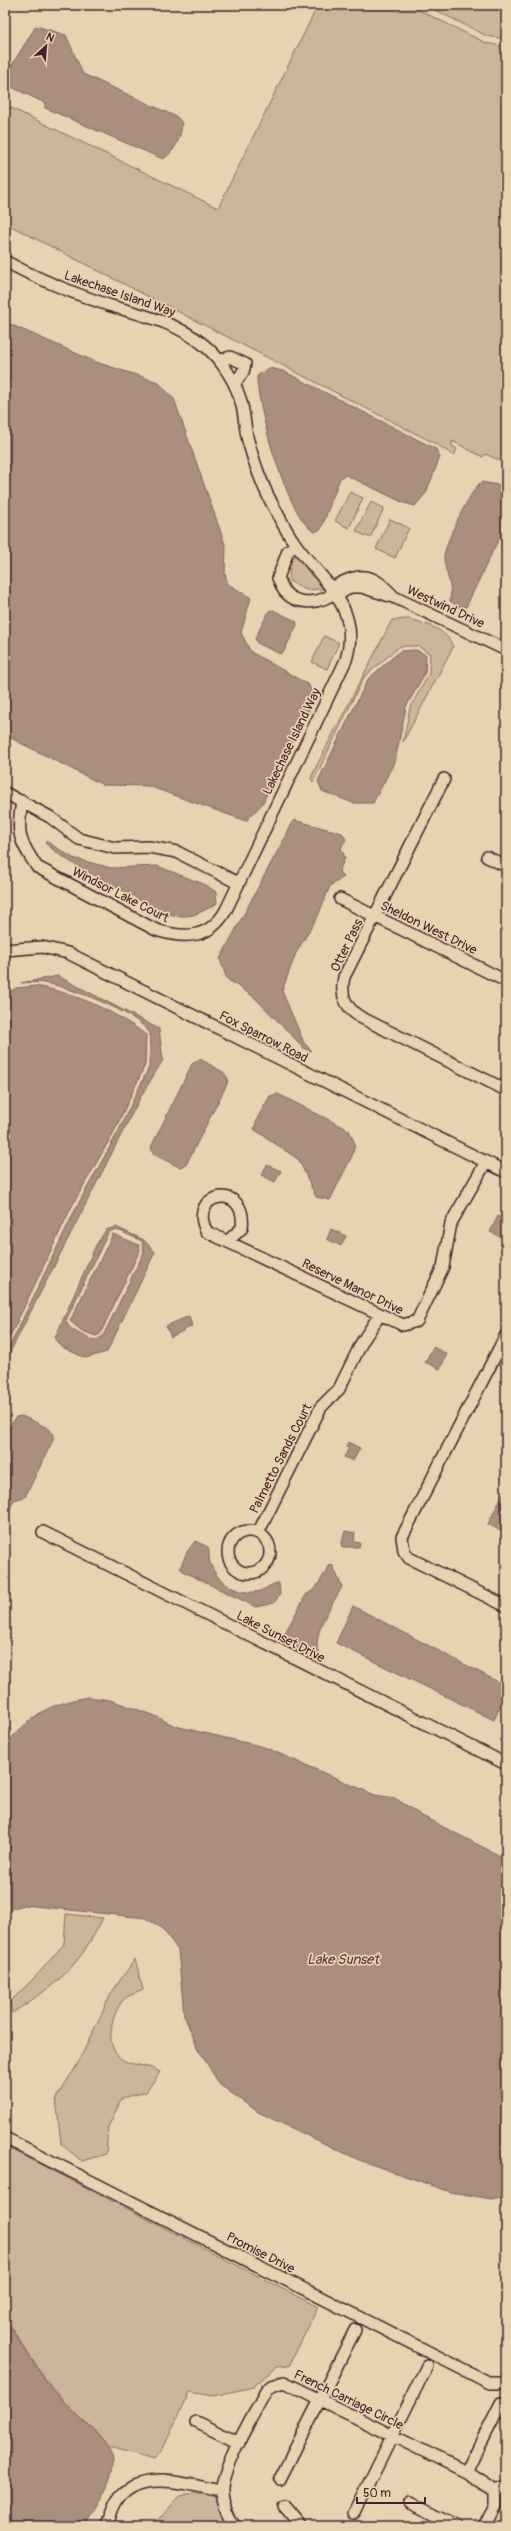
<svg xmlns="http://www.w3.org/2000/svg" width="511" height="2531" viewBox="0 0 511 2531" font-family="Pangolin,sans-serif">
	<rect width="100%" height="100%" fill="#e6d3b1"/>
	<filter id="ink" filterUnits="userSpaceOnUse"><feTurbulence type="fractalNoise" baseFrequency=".025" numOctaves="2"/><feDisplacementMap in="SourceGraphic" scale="8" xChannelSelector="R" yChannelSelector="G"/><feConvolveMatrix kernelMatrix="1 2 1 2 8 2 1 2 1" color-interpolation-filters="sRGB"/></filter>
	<g filter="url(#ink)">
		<!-- green -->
		<path fill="#cdb59b" stroke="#8c6a63" d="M 318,5 L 409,5 L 486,43 L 506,47 L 506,463 L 485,454 L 483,457 L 452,441 L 452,446 L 457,449 L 454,456 L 438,445 L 5,223 L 5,105 L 218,208 Z
			M 425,5 L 506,5 L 506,39 L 487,36 Z
			M 350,492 L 363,498 L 349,528 L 335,521 Z
			M 371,502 L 384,508 L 370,538 L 356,531 Z
			M 390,519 L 409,528 L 395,558 L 376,549 Z
			M 296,555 L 323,588 L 322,589 L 306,590 L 289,581 L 290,562 Z
			M 410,619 C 426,624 447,629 453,647 L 403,742 L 410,708 L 429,674 L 430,654 L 418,646 L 400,646 L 364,677 L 313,782 L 311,778 L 317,765 L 392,620 Z
			M 324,636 L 339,643 L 327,669 L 312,662 Z
			M 66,1914 L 103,1918 C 77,1969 60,1982 12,2013 L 10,2002 L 39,1973 L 64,1944 Z
			M 135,1959 L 143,1990 C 138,1993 128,1995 124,1999 C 111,2013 103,2049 123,2060 C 136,2067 147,2064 160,2072 L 146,2092 L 122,2098 L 108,2127 L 106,2154 L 82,2161 L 61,2144 L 56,2098 L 77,2065 L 112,1992 Z
			M 5,2146 L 318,2307 L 289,2366 L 276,2367 L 253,2387 L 213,2396 L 189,2392 L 163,2449 L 154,2459 L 108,2447 L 94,2429 L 71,2410 L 41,2373 L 5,2318 Z
			M 195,2494 L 222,2495 L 234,2510 L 240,2526 L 152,2526 L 179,2496 Z"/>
		<!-- water -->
		<path fill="#aa8e7e" stroke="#84625d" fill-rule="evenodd" d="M 36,26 L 66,35 L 83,74 L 177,117 L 182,123 C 181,137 176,151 163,159 L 45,108 L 45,103 L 5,84 L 5,76 Z
			M 5,322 L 96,362 L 158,382 L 174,399 L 226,547 L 225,574 L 228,584 L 251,598 L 241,633 L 251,652 L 309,685 L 314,700 L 262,804 L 246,821 L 148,786 L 103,785 L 5,735 Z
			M 269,368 L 283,371 L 436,449 L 440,457 L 426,493 L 415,506 L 404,503 L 346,475 L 340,478 L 321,529 L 315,532 C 289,522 256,405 257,376 Z
			M 481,482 L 504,486 L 506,535 L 500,536 L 466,607 L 459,607 L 450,601 C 453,582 443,569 444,556 C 446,541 470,491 481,482 Z
			M 273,610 L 296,621 L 297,625 L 284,651 L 280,654 L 257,643 L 255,638 L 269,611 Z
			M 416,650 L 426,655 L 425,673 L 406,707 L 395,761 L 373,803 L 353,803 L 322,791 L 318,781 L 368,679 L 400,651 Z
			M 294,820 L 342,833 L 346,839 L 341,848 L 345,857 L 339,872 L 344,877 L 330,886 L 318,916 L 296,953 L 282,991 L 304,1043 L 312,1051 L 305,1049 L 254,997 L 227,979 L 220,959 Z
			M 46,841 L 73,858 L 111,868 L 157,866 L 206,885 L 216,892 L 217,903 C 207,909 195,917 183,916 C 161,916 142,900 124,891 C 95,875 70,865 45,843 Z
			M 58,976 L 159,1029 L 163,1060 L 141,1096 L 5,1362 L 5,1356 L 76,1208 L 118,1132 L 149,1067 L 150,1033 C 135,1012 80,992 55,985 C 44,982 33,982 21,983 Z
			M 36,986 C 75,993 115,1011 146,1035 L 145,1065 L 115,1130 L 72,1206 L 5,1347 L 5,995 L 16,988 Z
			M 200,1059 L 223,1072 L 228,1078 L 227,1084 L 190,1157 L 186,1165 L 179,1167 L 153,1154 L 151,1147 L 192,1064 Z
			M 278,1094 L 349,1130 L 355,1144 L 352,1156 L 330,1200 L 316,1197 L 299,1160 L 254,1129 L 258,1117 L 270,1096 Z
			M 267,1165 L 281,1171 L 275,1182 L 261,1175 Z
			M 498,1216 L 506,1220 L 503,1238 L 490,1232 Z
			M 116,1227 L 144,1240 L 155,1252 L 107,1352 L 85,1358 L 62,1347 L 55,1338 L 96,1245 L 106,1230 ZM 113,1230 L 120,1231 L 142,1241 L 144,1252 L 103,1336 L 95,1341 C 86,1336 67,1331 66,1320 L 108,1233 Z
			M 331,1229 L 346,1236 L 341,1246 L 327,1239 Z
			M 113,1234 L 139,1245 L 140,1250 L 100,1334 L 96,1336 L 82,1331 L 70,1321 Z
			M 189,1316 L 192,1326 L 171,1337 L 166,1326 Z
			M 433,1347 L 447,1354 L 440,1369 L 425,1362 Z
			M 22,1416 L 48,1428 L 53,1433 L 53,1440 L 25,1497 L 14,1500 L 5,1518 L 5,1435 L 16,1417 Z
			M 348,1442 L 360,1448 L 353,1461 L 344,1457 L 349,1448 L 346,1447 Z
			M 506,1488 L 506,1534 L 488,1524 Z
			M 345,1531 L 355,1533 L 354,1542 L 360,1543 L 359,1547 L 341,1547 Z
			M 195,1541 L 208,1547 C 210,1553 208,1559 211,1565 C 218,1583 237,1594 256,1592 C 264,1591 271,1583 279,1583 L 280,1594 L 274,1603 L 256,1607 L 184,1572 L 180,1568 L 187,1552 Z
			M 330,1565 L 333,1566 L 342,1587 C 332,1605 319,1622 317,1643 C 316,1649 321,1652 320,1658 L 313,1661 L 286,1647 L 281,1640 L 306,1595 L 315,1589 Z
			M 353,1606 L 506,1686 L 506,1692 L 494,1720 L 336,1643 Z
			M 89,1697 L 110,1700 L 153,1715 L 175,1726 L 264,1747 L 375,1795 L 395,1798 L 422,1816 L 506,1859 L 506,2196 L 491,2199 L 451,2192 L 359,2160 L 258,2112 L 220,2085 L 198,2049 L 184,2015 L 178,1950 L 162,1928 L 145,1918 L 24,1905 L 11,1909 L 5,1915 L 5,1745 C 35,1713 45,1705 89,1697 Z
			M 5,2318 C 25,2349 45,2386 73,2411 C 86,2424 115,2444 113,2465 C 112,2483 94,2510 85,2526 L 5,2526 Z"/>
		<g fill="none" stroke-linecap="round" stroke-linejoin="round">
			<defs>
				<path id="street" d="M 5,261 C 37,279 73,293 108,305 C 142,315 176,322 204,345 C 222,360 237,383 242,406 C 245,418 245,432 249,444 C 255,465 264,490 275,509 C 281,521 288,534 296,545 C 323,582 362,608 346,660 L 226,910 C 210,939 185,939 156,930 L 37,867 C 18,839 17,834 22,801
					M 219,361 L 230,357 L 245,364 L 243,372 L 235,383
					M 296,545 L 288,551 L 278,578 C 280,582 282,588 285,592 C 298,607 322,603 335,592
					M 333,587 C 363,571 372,573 395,598
					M 337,596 L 350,587 L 362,587 L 396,598 L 506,650
					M 444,779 L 344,977 C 340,995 345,1007 360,1017 L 506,1090
					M 5,793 L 50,817 L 79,839 L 115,848 L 149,847 L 177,852 L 238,883
					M 487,857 L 506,866
					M 340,899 L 506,981
					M 5,950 L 42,947 L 68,953 L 506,1172
					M 229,1240 L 242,1228 C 248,1180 185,1193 207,1232 L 403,1325 L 417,1321 L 443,1267 L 451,1223 L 486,1162
					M 506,1335 L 402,1537 L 404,1551 L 409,1558 L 506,1606
					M228 1552a21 21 0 1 1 42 0a21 21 0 1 1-42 0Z
					M 43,1532 L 506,1764
					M 258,1533 L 321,1407 L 339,1389 L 362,1342 L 379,1316
					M 5,2138 L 490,2383 L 506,2383
					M 196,2422 L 239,2443
					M 466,2472 L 501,2403
					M 280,2479 L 355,2330
					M 495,2491 L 506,2487
					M 410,2503 L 457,2526
					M 285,2507 L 301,2526
					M 354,2513 L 427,2366
					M 107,2526 C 111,2514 115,2499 126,2491 C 151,2471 192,2486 222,2491
					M 235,2526 C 228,2518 223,2503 222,2492 C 220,2470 255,2412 266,2391 L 271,2386 L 284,2382 L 466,2472 L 495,2491
					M 484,2526 L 495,2505 L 495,2491"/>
			</defs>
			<!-- street casing -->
			<use href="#street" stroke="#4a1f2b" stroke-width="14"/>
			<!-- street -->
			<use href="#street" stroke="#e6d3b1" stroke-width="11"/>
		</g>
	</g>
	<g text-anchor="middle" stroke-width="3.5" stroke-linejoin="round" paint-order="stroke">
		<!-- street labels -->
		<g font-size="13" fill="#4a1f2b" stroke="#e6d3b1">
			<text transform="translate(120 293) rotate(19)" y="5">Lakechase Island Way</text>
			<text transform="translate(446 606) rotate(25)" y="5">Westwind Drive</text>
			<text transform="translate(291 741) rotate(-64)" y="5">Lakechase Island Way</text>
			<text transform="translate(121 894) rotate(27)" y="5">Windsor Lake Court</text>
			<text transform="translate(429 927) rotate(26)" y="5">Sheldon West Drive</text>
			<text transform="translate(346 945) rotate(-64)" y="5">Otter Pass</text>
			<text transform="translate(264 1036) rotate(27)" y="5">Fox Sparrow Road</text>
			<text transform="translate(353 1286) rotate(26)" y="5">Reserve Manor Drive</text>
			<text transform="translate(280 1458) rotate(-63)" y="5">Palmetto Sands Court</text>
			<text transform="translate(281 1636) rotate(27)" y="5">Lake Sunset Drive</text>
			<text transform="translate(261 2252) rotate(27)" y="5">Promise Drive</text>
			<text transform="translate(349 2399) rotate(26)" y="5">French Carriage Circle</text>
		</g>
		<!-- water labels -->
		<g font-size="14" font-style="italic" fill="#5d353c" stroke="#e6d3b1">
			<text x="343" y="1964">Lake Sunset</text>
		</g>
	</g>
	<!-- margin -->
	<rect width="511" height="2531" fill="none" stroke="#e6d3b1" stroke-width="20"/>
	<rect x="10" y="10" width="491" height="2511" fill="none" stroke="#4a1f2b" stroke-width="1.5" filter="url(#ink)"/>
	<!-- north arrow -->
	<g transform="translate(46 46) rotate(26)" stroke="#e6d3b1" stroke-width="3" paint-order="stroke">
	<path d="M0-3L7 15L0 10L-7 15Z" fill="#4a1f2b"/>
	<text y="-6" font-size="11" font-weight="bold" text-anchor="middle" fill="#4a1f2b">N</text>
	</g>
	<!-- scale -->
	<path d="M357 2497v6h68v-6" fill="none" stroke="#4a1f2b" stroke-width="2"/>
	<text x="363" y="2497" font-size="12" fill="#4a1f2b" stroke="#e6d3b1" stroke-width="3" paint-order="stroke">50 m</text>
</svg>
